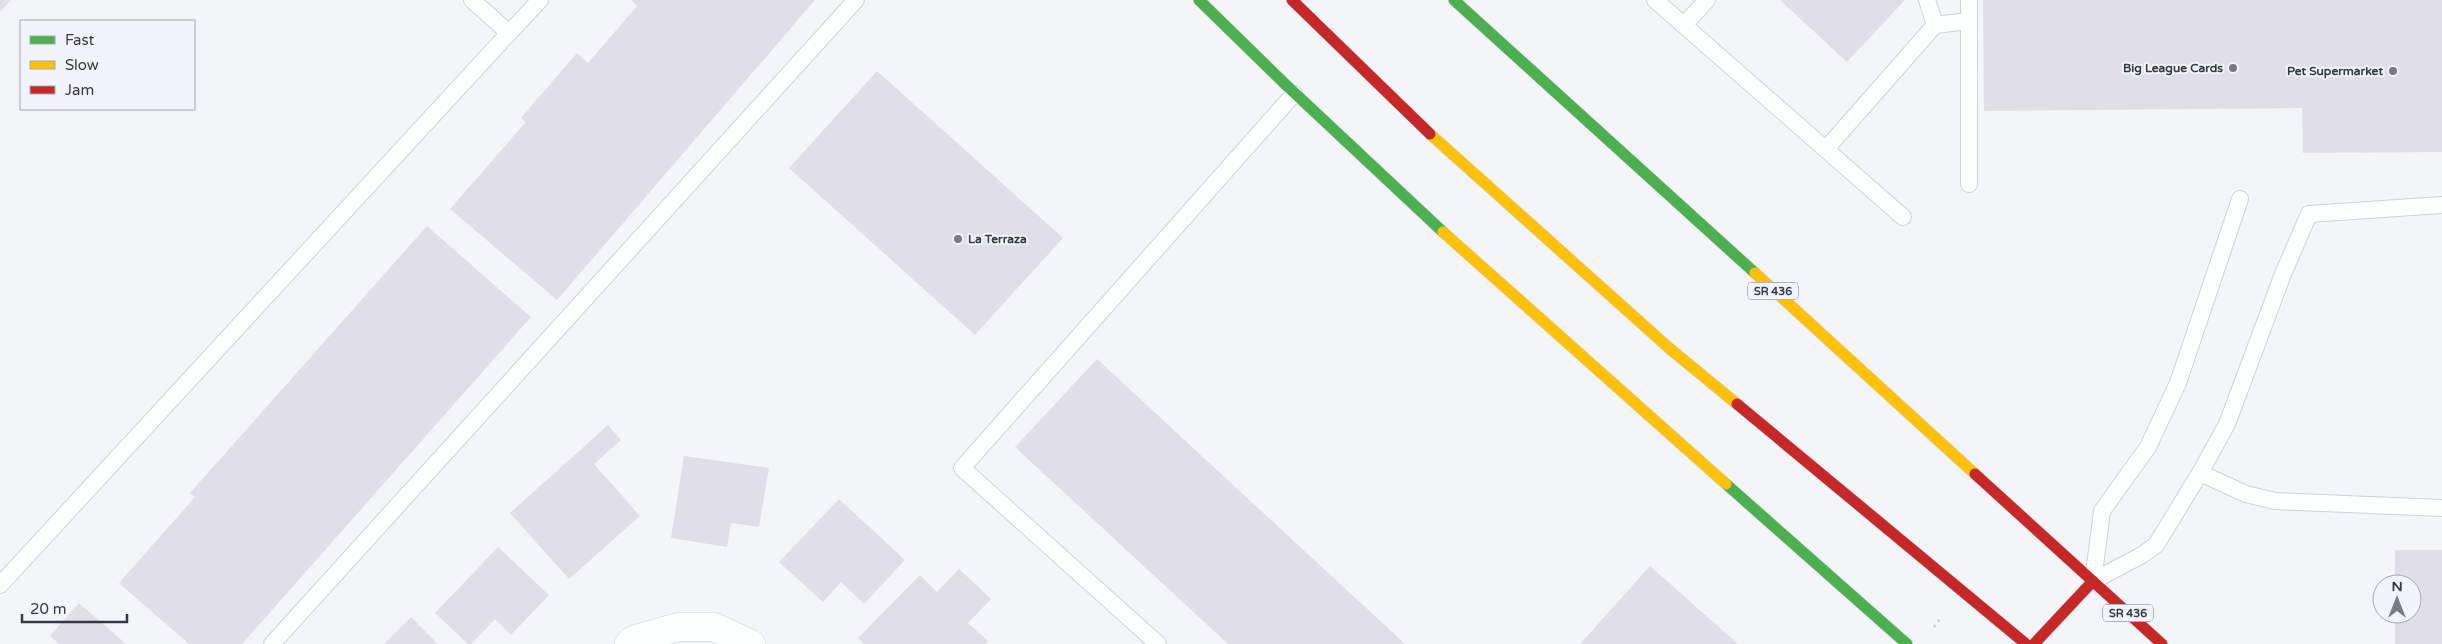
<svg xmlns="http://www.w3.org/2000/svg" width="2442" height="644" viewBox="0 0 2442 644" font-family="'Varela Round',sans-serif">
	<rect width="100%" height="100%" fill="#f4f5f9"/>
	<!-- building -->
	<path fill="#e0dee6" d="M 0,0 L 11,0 L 0,12 Z
		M 631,0 L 815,0 L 557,300 L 450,209 L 526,122 L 521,118 L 577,53 L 588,63 L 637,6 Z
		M 1780,0 L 1905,0 L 1847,62 Z
		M 1983,0 L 2442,0 L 2442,152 L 2303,153 L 2302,108 L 1984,111 Z
		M 877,71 L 1063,238 L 975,335 L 789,168 Z
		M 427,226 L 531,317 L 242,644 L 189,644 L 119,583 L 195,497 L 190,493 Z
		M 1097,359 L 1405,644 L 1228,644 L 1015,447 Z
		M 608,425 L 621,440 L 594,464 L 640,516 L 569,579 L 510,513 Z
		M 684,456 L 769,468 L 759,527 L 731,523 L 727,547 L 671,538 Z
		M 839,499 L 905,560 L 864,604 L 841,582 L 823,602 L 779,562 Z
		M 498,547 L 549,595 L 511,635 L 495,619 L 471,644 L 468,644 L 435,613 Z
		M 2395,550 L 2442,550 L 2442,644 L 2395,644 L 2395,614 L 2412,614 L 2412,584 L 2395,584 Z
		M 1650,566 L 1738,644 L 1580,644 Z
		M 959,569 L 991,599 L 968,623 L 988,641 L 985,644 L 864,644 L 858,638 L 920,575 L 937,592 Z
		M 79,603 L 126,644 L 59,644 L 50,636 Z
		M 411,617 L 438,644 L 384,644 Z"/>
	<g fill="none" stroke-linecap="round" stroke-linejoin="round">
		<defs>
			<path id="lane" d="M 472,0 L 509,33 L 540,0
				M 1655,0 L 1903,217
				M 1684,25 L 1707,0
				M 1935,25 L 1969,21
				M 1826,149 L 1935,25 L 1927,0
				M 1969,184 L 1969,0
				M 2200,473 L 2246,494 L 2275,501 L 2442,508
				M 2093,581 L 2142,555 L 2156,545 L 2200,473 L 2227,424 L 2283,274 L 2309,214 L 2442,205
				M 2093,581 L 2102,511 L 2148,447 L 2178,383 L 2240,199
				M 0,585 L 509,33
				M 272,644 L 856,0
				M 1158,644 L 962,468 L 1294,94"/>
			<path id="street" d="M 629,644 L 633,640 L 678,627 L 714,627 L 751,644"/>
			<path id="fast" d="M 1199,0 L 1285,84 L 1443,232
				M 1454,0 L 1755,273
				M 1726,484 L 1907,644"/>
			<path id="slow" d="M 1430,134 L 1669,348 L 1737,404
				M 1443,232 L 1726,484
				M 1755,273 L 1975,474"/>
			<path id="jam" d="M 1292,0 L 1430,134
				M 1737,404 L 2026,644
				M 1975,474 L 2162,644
				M 2034,644 L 2093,581"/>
		</defs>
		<!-- lane casing -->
		<use href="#lane" stroke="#d0d2da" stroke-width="18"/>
		<!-- street casing -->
		<use href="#street" stroke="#d0d2da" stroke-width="29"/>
		<!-- fast casing -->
		<use href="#fast" stroke="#d0d2da" stroke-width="12"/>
		<!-- slow casing -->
		<use href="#slow" stroke="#d0d2da" stroke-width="12"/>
		<!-- jam casing -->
		<use href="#jam" stroke="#d0d2da" stroke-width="12"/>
		<!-- path -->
		<path stroke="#d2d4d5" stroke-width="3" stroke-dasharray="2.5 4" stroke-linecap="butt" d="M 1934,627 L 1942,616"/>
		<!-- lane -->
		<use href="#lane" stroke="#fdfefe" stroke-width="16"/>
		<!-- street -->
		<use href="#street" stroke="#fdfefe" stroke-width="28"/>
		<!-- fast -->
		<use href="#fast" stroke="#4caf50" stroke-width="11"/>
		<!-- slow -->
		<use href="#slow" stroke="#ffc107" stroke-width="11"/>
		<!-- jam -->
		<use href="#jam" stroke="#c62828" stroke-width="11"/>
	</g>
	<!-- markers -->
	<g fill="#787b84" stroke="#f2f4fb" stroke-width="2">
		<circle cx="2233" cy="68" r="5"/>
		<circle cx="2393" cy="71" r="5"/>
		<circle cx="958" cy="239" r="5"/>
	</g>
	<g text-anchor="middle" stroke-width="4" stroke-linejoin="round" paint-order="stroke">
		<!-- shield labels -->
		<g fill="#f2f4fb" stroke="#6e717c" stroke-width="1">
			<rect x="1748" y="282.5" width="50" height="17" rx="4"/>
			<rect x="2103" y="604.5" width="50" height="17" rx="4"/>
		</g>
		<g font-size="11" font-weight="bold" fill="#353945">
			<text x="1773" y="295">SR 436</text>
			<text x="2128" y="617">SR 436</text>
		</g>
		<!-- poi labels -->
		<g font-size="12" font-weight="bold" fill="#353945" stroke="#f2f4fb" text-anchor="end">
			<text x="2223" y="72">Big League Cards</text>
			<text x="2383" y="75">Pet Supermarket</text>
			<text x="968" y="243" text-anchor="start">La Terraza</text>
		</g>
	</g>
	<!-- legend -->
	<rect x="20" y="20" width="175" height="90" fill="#f2f4fb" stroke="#a6a9b2"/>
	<rect x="30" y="36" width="25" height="8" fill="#4caf50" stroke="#a6a9b2"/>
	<text x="65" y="45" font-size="15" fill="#353945">Fast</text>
	<rect x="30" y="61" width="25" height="8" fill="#ffc107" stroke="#a6a9b2"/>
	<text x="65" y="70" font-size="15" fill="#353945">Slow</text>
	<rect x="30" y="86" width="25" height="8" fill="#c62828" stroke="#a6a9b2"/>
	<text x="65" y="95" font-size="15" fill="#353945">Jam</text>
	<!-- north arrow -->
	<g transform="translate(2397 599)"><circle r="24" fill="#f2f4fb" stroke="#a6a9b2"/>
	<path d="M0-4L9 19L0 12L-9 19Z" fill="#787b84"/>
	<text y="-8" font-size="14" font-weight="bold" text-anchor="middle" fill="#353945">N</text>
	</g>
	<!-- scale -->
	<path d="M22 614v8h105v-8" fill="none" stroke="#353945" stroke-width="2.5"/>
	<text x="30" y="614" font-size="15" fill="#353945" stroke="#f2f4fb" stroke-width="4" paint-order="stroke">20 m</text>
</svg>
